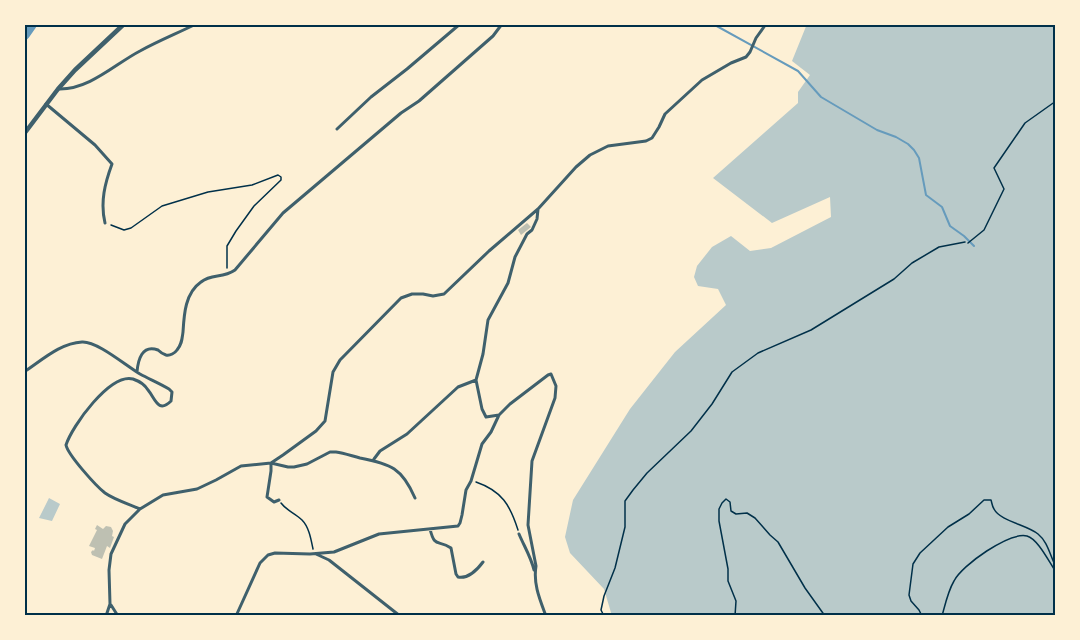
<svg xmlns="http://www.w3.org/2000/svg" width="1080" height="640" viewBox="0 0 1080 640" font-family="Raleway,sans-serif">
	<rect width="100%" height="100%" fill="#fdf0d5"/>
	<!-- green -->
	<path fill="#b9caca" d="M 807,24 L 1056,24 L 1056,616 L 612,616 L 604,589 L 570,553 L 565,537 L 573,500 L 630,409 L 675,352 L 726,305 L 718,289 L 698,286 L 694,277 L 697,266 L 712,247 L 731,236 L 750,251 L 771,248 L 831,217 L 830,197 L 772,223 L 713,178 L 798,103 L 798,92 L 810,75 L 792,61 Z
		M 49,498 L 60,504 L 52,521 L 39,518 Z"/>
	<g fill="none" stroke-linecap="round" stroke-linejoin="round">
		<!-- stream -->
		<path stroke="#669bbc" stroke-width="2" d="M 713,24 L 798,71 L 821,97 L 877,130 L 896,137 L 908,144 L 914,150 L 919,158 L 926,195 L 942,207 L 950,226 L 964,236 L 974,246"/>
		<!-- river -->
		<path stroke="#669bbc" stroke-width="12" d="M 24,34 L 31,24"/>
	</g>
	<!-- building -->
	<path fill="#bec0b2" d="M 527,223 L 531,227 L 521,235 L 518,230 Z
		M 97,525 L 103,529 L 106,526 L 111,527 L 113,531 L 112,536 L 114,537 L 110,548 L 107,546 L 102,559 L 92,555 L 91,552 L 93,550 L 94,551 L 95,548 L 89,546 L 97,530 L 95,529 Z"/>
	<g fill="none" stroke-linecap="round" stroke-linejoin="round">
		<!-- path -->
		<path stroke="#003049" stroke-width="1.5" d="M 111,225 L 124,230 L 131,228 L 162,206 L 208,192 L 252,185 L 278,175 L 281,177 L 281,180 L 254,206 L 236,231 L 227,246 L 227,268
			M 968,243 L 984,230 L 1004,189 L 994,168 L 1025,123 L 1056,101
			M 476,482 C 502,491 510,505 518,530
			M 281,503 C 287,511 295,513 302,520 C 309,527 311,539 313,549
			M 604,616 L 601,610 L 604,596 L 615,568 L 625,527 L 625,501 L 633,490 L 647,473 L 691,431 L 712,404 L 732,372 L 758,353 L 811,330 L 894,279 L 912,263 L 939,247 L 965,242
			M 735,616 L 736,601 L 728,581 L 728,569 L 719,521 L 719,509 L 722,503 L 726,499 L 730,502 L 731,511 L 736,514 L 747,513 L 755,518 L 770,535 L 778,542 L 805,588 L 825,616
			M 922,616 L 919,610 L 911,601 L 909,595 L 913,564 L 920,553 L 948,527 L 969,514 L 984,500 L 991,500 C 992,503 992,506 994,509 C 1000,521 1027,525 1038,534 C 1048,542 1050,556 1056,567
			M 942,616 C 945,605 948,591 954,581 C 962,565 1009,532 1027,536 C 1038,539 1049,562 1056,572"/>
		<!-- minor -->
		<path stroke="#3f606c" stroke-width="3" d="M 60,89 C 90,89 115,64 140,51 C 158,41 178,33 196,24
			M 46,104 L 95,145 L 112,164 C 105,183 100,202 105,223
			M 337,129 L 371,97 L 407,69 L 460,24
			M 24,372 C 41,361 60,343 82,342 C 97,341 125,365 140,374 C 149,379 159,383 169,389 L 172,392 L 171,401 C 158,414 155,398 148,390 C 145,385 139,381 133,379 C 110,373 72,426 66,445 C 68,455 96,486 105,493 C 115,500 129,504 140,509
			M 137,372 C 138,360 142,344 158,350 C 160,352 163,354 166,355 C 170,356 175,353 177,350 C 182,344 182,339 183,332 C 184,315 185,293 201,282 C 212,273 222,279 235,270 L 283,213 L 401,113 L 419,101 L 493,36 L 502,24
			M 476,380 L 482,409 L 486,417 L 499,415
			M 374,459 L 380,451 L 407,434 L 458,387 L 476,380 L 483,354 L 488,320 L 508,283 L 515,257 L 527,234 L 532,230 L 537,219 L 538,209
			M 271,463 L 283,455 L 316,431 L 325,421 L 333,372 L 340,360 L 401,298 L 412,294 L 423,294 L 433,296 L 444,294 L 489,251 L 538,209 L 576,167 L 590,155 L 608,146 L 646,141 L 652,138 L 659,127 L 665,114 L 702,80 L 731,63 L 746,57 L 750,52 L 756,38 L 766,24
			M 271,463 L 271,471 L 267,497 L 274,502 L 279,500
			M 430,529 C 435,549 438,539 451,548 L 456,574 L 458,577 C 468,579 477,570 483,562
			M 519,534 C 524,546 531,557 534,570
			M 316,554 L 329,560 L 400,616
			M 111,605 L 118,616
			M 106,616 L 110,604 L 109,570 L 111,554 L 125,524 L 140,509 L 163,495 L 197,489 L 216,480 L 241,466 L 271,463 L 288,467 L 294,467 L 307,464 L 330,452 L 336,452 C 344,453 352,456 360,458 C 391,464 402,468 415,498
			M 236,616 L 260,563 L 268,555 L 275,553 L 310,554 L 334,552 L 379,534 L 458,526 L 460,523 L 462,515 L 466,490 L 471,481 L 482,444 L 491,432 L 499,415 L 510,404 L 548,375 L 551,374 L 556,386 L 555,398 L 532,461 L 528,525 L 536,566 C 533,584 540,600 546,616"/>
		<!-- tertiary -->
		<path stroke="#3f606c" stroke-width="4.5" d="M 24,134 L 58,89 L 75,70 L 124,24"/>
	</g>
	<!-- border -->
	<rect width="1080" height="640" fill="none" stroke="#fdf0d5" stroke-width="51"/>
	<rect x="26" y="26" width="1028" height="588" fill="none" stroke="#003049" stroke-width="2"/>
</svg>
